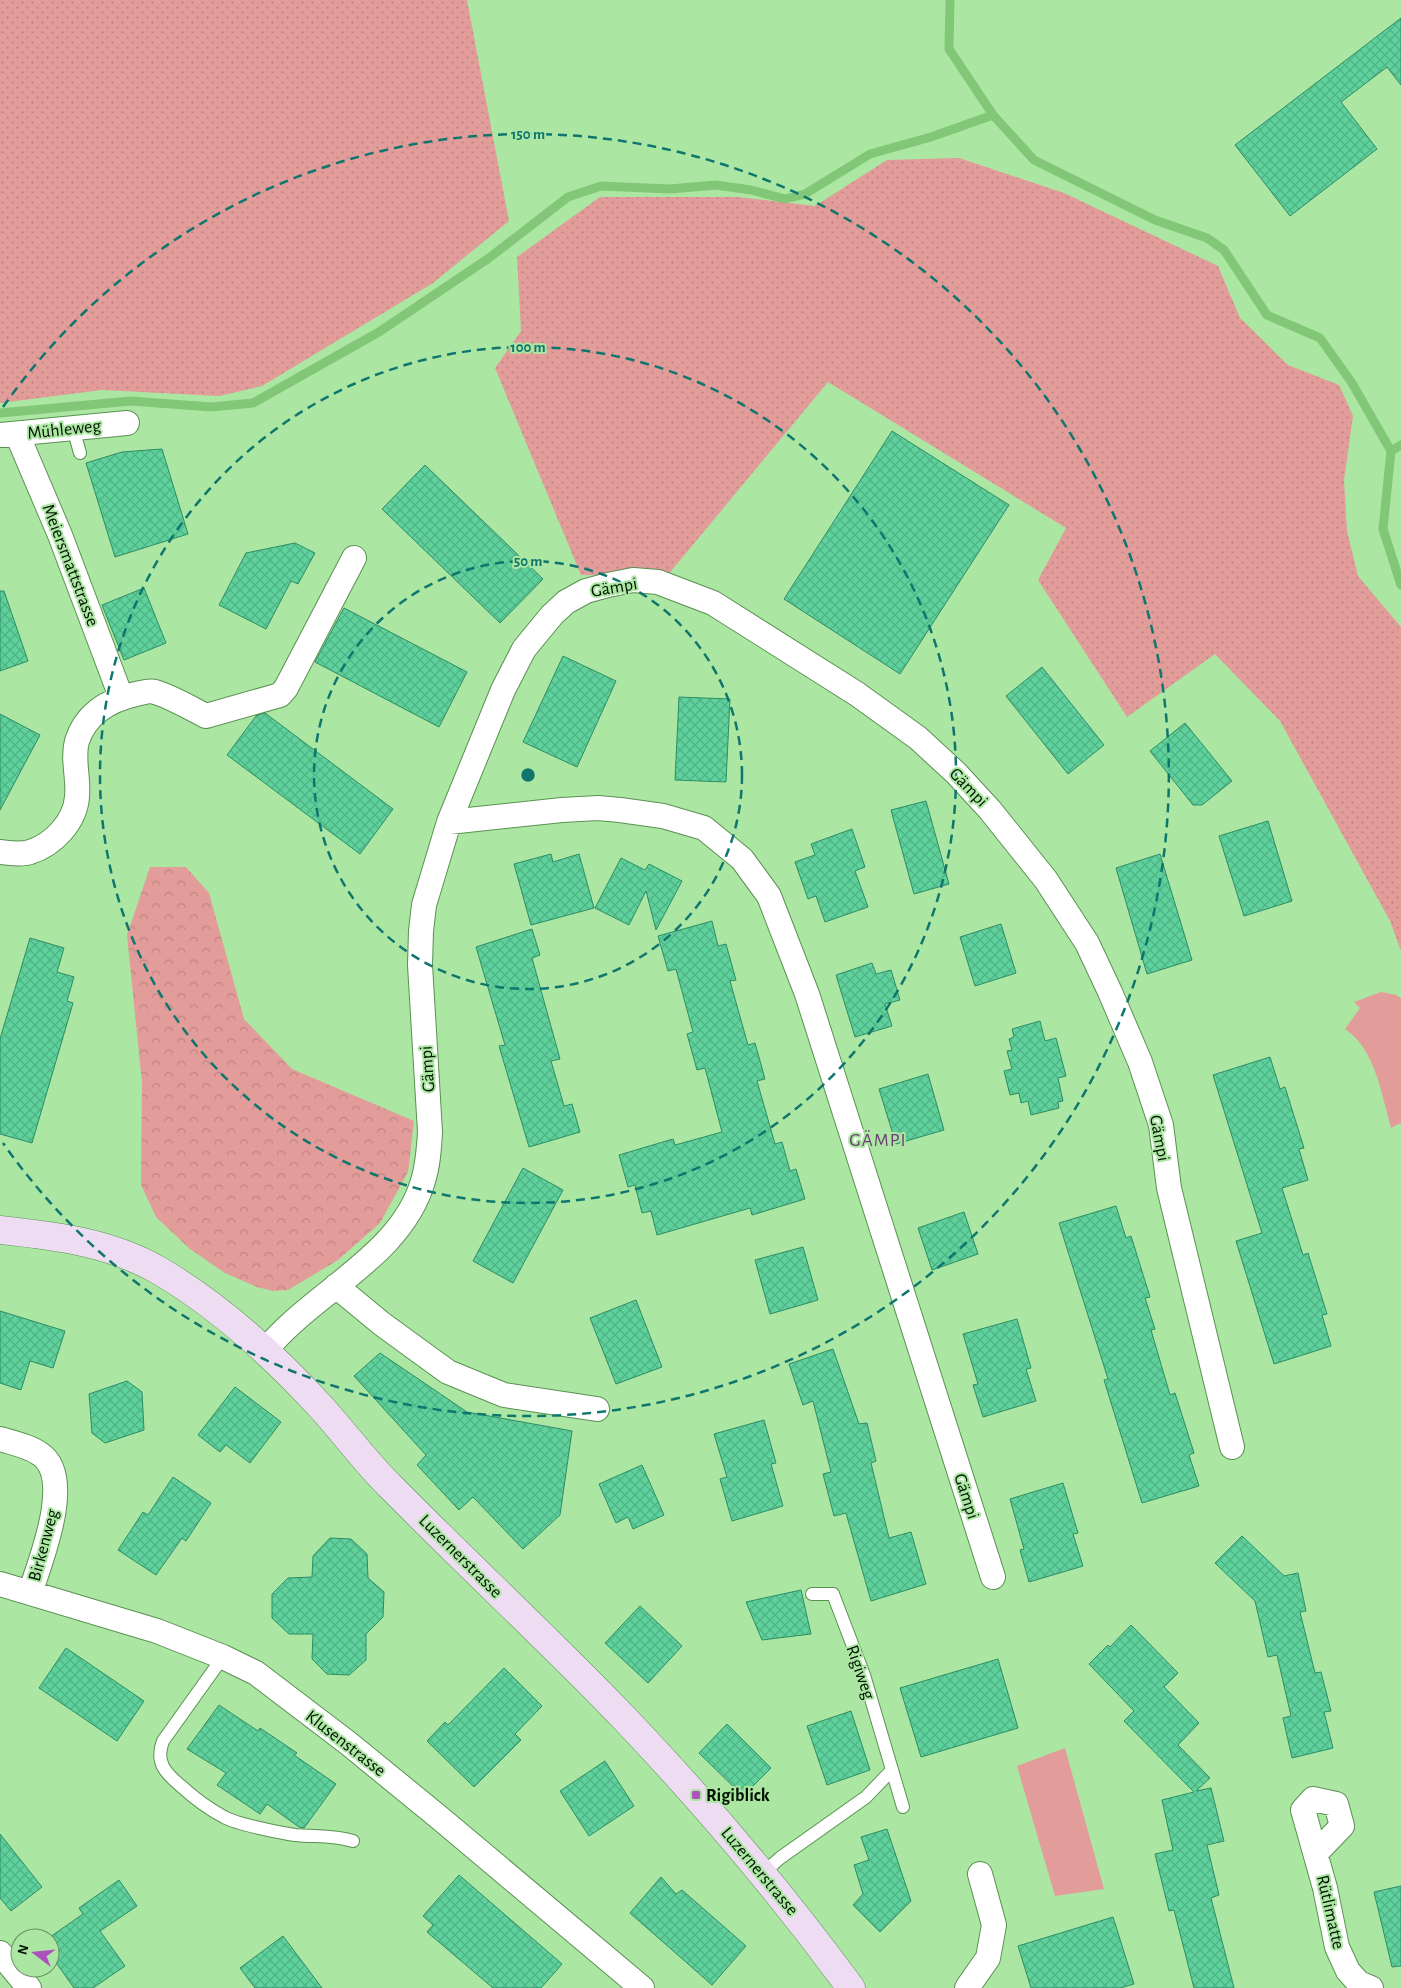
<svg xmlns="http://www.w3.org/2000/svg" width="1401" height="1988" viewBox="0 0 1401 1988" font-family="'Alegreya Sans',sans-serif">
	<defs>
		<pattern id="grass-dots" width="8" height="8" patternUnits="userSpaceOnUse" patternTransform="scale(1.25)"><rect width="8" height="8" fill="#e29c9a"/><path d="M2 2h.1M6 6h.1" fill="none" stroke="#c08683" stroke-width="1.8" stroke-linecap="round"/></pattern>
		<pattern id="forest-crowns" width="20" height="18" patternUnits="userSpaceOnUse" patternTransform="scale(1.25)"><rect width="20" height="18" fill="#e29c9a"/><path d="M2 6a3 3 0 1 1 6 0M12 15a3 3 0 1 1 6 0" fill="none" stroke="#c08683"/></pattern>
		<pattern id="building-cross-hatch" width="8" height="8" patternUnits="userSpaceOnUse" patternTransform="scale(1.25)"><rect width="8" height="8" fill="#5ed19c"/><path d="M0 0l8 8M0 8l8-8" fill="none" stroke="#50b385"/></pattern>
	</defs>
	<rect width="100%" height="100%" fill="#ace6a3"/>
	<!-- grass -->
	<path fill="url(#grass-dots)" d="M 0,0 L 467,0 L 509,221 L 433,283 L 262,386 L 219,396 L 102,390 L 0,403 Z
		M 959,158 L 1064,193 L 1218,266 L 1240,318 L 1288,365 L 1339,385 L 1353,416 L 1344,480 L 1347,531 L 1358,576 L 1401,627 L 1401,951 L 1390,921 L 1280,721 L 1215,654 L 1127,717 L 1038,580 L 1066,528 L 828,382 L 667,576 L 581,575 L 495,368 L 521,331 L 517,257 L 600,197 L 738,197 L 815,206 L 887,160 Z"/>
	<!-- forest -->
	<path fill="url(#forest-crowns)" d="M 150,867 L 186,867 L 209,893 L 244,1019 L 292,1069 L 414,1121 L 408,1172 L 380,1223 L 338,1260 L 288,1290 L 273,1291 L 257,1287 L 225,1273 L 190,1249 L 156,1217 L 141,1185 L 142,1083 L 127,935 Z"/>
	<!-- green -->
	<path fill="#e29c9a" d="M 1381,992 L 1396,995 L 1401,998 L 1401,1123 L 1391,1128 C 1382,1096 1375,1048 1345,1029 L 1360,1008 L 1354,1002 Z
		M 1065,1748 L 1104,1889 L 1055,1896 L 1017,1766 Z"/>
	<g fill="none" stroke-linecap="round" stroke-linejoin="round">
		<!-- stream -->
		<path stroke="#82c778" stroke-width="9" d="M 950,0 L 949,49 L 993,115 L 1034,160 L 1155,220 L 1207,238 L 1224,250 L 1267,315 L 1320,338 L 1352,383 L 1391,451 L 1383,529 L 1401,585
			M 0,413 L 131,401 L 211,407 L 253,403 L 379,332 L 489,258 L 568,197 L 601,186 L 670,189 L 716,185 L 751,190 L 785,199 L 805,194 L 870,154 L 931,137 L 993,115
			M 1391,451 L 1401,445"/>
	</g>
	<!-- building -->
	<path fill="url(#building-cross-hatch)" stroke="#2d8d64" d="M 1401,18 L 1401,85 L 1387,67 L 1341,102 L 1377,149 L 1290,216 L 1235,145 Z
		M 892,431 L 1009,505 L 900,674 L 784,599 Z
		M 162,449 L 188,534 L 115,557 L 86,463 L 122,452 Z
		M 425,465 L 543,579 L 500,623 L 382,509 Z
		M 295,543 L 315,553 L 298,584 L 291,581 L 266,629 L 219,605 L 246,553 Z
		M 144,588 L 166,643 L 124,660 L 102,605 Z
		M 0,591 L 4,591 L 28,661 L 0,671 Z
		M 344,608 L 467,672 L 439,727 L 315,662 Z
		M 563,656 L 616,681 L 577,767 L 523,742 Z
		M 1042,667 L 1104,745 L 1068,774 L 1006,696 Z
		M 679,697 L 730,699 L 726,782 L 675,780 Z
		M 265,713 L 393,809 L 360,854 L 227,755 L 256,716 Z
		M 0,714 L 40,735 L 0,810 Z
		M 1185,723 L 1232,781 L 1202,805 L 1193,805 L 1150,751 Z
		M 926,801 L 949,884 L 914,894 L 891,810 Z
		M 1268,821 L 1292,901 L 1244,916 L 1219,836 Z
		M 852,829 L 865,867 L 855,871 L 868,907 L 825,922 L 816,896 L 808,899 L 795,862 L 815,855 L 811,844 Z
		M 551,854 L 553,862 L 579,854 L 594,908 L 531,925 L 514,864 Z
		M 1160,854 L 1192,960 L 1147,974 L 1116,868 Z
		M 621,858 L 645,870 L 649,864 L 682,881 L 656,930 L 646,891 L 629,925 L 595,908 Z
		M 712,921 L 718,946 L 726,944 L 736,980 L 730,981 L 748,1045 L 755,1043 L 765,1079 L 757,1081 L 775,1144 L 782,1142 L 790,1171 L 796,1169 L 805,1199 L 752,1215 L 750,1208 L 657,1235 L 651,1211 L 642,1213 L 635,1185 L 628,1187 L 619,1155 L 673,1139 L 675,1145 L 722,1132 L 705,1068 L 697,1070 L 687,1034 L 693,1032 L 676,969 L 668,971 L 658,936 Z
		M 1001,924 L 1016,973 L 975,986 L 960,937 Z
		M 532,929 L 540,955 L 532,958 L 560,1059 L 551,1061 L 564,1106 L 572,1104 L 580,1132 L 529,1147 L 499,1046 L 505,1045 L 476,947 Z
		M 30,938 L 64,948 L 57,972 L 74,977 L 67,1001 L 73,1003 L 32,1143 L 0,1134 L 0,1039 Z
		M 872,963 L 876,974 L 891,970 L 900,1000 L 885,1004 L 892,1026 L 855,1037 L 836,975 Z
		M 1040,1021 L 1045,1041 L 1056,1038 L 1066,1076 L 1058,1078 L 1063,1101 L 1058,1102 L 1059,1108 L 1031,1115 L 1028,1101 L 1021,1103 L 1019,1093 L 1010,1095 L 1004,1071 L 1012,1069 L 1007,1051 L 1012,1050 L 1009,1039 L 1014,1037 L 1012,1029 Z
		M 1270,1057 L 1280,1089 L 1285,1087 L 1304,1148 L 1299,1149 L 1308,1180 L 1282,1188 L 1303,1255 L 1308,1253 L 1327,1314 L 1322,1315 L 1331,1346 L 1274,1364 L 1236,1241 L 1262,1233 L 1213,1075 Z
		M 928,1074 L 944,1130 L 896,1144 L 879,1089 Z
		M 523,1168 L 563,1190 L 513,1283 L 473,1261 Z
		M 1116,1206 L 1126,1238 L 1131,1236 L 1150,1297 L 1145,1298 L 1155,1329 L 1151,1330 L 1170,1395 L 1175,1393 L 1194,1453 L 1189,1455 L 1199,1486 L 1142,1503 L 1104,1380 L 1108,1379 L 1059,1223 Z
		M 964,1212 L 978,1254 L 932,1270 L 918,1228 Z
		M 803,1247 L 818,1300 L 770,1314 L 755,1260 Z
		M 636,1300 L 662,1367 L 616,1384 L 590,1318 Z
		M 0,1311 L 65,1331 L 53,1368 L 30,1361 L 21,1390 L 0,1383 Z
		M 1017,1319 L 1031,1368 L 1026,1369 L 1036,1401 L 983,1417 L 973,1385 L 978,1384 L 963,1334 Z
		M 833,1349 L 859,1424 L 867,1423 L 876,1461 L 871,1463 L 889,1538 L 911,1532 L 926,1584 L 871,1601 L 846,1513 L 834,1516 L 823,1474 L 831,1472 L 813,1401 L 803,1405 L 789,1364 Z
		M 380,1353 L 467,1412 L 572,1431 L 560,1515 L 523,1549 L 473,1497 L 459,1510 L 417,1465 L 426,1455 L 354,1376 Z
		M 127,1381 L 142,1392 L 144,1430 L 105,1443 L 92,1433 L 89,1394 Z
		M 235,1387 L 281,1422 L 250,1463 L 226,1445 L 220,1452 L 198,1435 Z
		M 764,1420 L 776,1463 L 771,1464 L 783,1506 L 732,1521 L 720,1479 L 727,1477 L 714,1434 Z
		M 642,1465 L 664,1515 L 633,1529 L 628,1517 L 616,1523 L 599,1484 Z
		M 173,1477 L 211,1503 L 186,1541 L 182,1538 L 156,1575 L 118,1550 L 143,1512 L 148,1515 Z
		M 1063,1483 L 1078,1533 L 1073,1534 L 1083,1566 L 1029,1582 L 1020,1550 L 1024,1549 L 1010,1499 Z
		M 1242,1536 L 1284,1576 L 1298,1573 L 1306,1611 L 1300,1612 L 1315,1673 L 1321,1672 L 1331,1711 L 1324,1712 L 1333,1748 L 1292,1758 L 1283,1718 L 1291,1716 L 1277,1655 L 1268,1657 L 1255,1601 L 1215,1563 Z
		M 330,1538 L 351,1539 L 367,1554 L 368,1578 L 384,1592 L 383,1617 L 366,1634 L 366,1660 L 349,1675 L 327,1674 L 312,1659 L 313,1634 L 289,1634 L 272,1618 L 272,1594 L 288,1578 L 312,1577 L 313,1556 Z
		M 801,1590 L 811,1634 L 762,1640 L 746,1602 Z
		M 640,1606 L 682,1646 L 648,1683 L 605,1643 Z
		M 1131,1625 L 1178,1673 L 1164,1687 L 1199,1723 L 1178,1745 L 1210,1778 L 1196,1791 L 1211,1788 L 1224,1841 L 1207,1845 L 1219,1895 L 1211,1898 L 1234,1988 L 1194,1988 L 1174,1910 L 1169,1911 L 1155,1854 L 1173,1850 L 1162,1800 L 1194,1792 L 1124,1721 L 1134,1711 L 1089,1664 L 1108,1645 L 1110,1647 Z
		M 66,1648 L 144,1701 L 117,1741 L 39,1688 Z
		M 998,1659 L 1018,1728 L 921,1757 L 900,1688 Z
		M 504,1668 L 542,1706 L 515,1734 L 521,1740 L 474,1787 L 427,1741 L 445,1722 L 448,1725 Z
		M 219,1705 L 258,1731 L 260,1728 L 297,1753 L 294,1755 L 336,1784 L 304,1828 L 299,1827 L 267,1804 L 260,1814 L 217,1785 L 226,1773 L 187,1749 Z
		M 851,1711 L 870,1770 L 827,1785 L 807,1726 Z
		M 727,1724 L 771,1768 L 743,1796 L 699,1753 Z
		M 605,1761 L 634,1806 L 589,1836 L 560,1791 Z
		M 887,1829 L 911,1901 L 880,1932 L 853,1905 L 863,1894 L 854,1865 L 869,1860 L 861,1837 Z
		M 0,1834 L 42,1887 L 11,1911 L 0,1898 Z
		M 459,1875 L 562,1964 L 541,1988 L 493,1988 L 427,1932 L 433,1925 L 423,1916 Z
		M 661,1877 L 676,1894 L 682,1890 L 746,1946 L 712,1985 L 630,1913 Z
		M 119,1880 L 137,1906 L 100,1931 L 125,1966 L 93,1988 L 74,1988 L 50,1954 L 50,1937 L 83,1914 L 79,1908 Z
		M 1401,1886 L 1401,1966 L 1392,1967 L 1374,1892 Z
		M 1113,1917 L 1134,1984 L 1120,1988 L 1031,1988 L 1018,1946 Z
		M 283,1936 L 322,1988 L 255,1988 L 240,1968 Z"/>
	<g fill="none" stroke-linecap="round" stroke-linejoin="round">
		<defs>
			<path id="lane" d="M 73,428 L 80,453
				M 812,1594 L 833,1594 L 864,1675 L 903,1807
				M 223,1657 L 163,1741 C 155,1762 165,1773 181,1786 C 194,1798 209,1809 224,1817 C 236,1824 281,1833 295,1835 C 315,1837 333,1835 353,1841
				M 763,1873 L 780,1858 L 866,1797 L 891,1771"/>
			<path id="street" d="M 17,434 L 60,535 L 121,697
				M 0,435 L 127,423
				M 449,822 L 562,810 L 598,808 L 620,810 L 663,816 L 704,828 L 742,859 L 769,896 L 807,994 L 993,1577
				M 0,852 C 9,853 21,855 30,852 C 53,845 75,822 77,797 C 79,778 72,759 77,741 C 86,713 109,700 136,694 C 142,693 149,690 155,692 C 172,697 190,708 206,716 L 280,695 L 286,688 L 354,558
				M 336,1286 L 382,1324 L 448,1372 L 504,1395 L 597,1409
				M 265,1351 C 312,1292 401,1257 423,1181 C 428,1165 429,1149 430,1132 L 420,965 L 421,931 L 424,905 L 449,822 L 503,690 L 524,649 L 552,615 L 566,602 L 586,591 L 608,585 L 633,580 L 658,582 L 713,603 L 857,694 L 918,738 L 956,773 L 990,810 L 1046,880 L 1087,943 L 1110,992 L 1140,1062 L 1161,1125 L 1169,1188 L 1232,1447
				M 0,1439 C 13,1443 29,1446 40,1454 C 75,1477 40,1562 30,1593
				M 0,1584 L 157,1631 L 223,1657 L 256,1673 L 348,1743 L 441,1819 L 642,1988
				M 1316,1853 L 1342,1826 L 1336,1804 L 1313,1799 L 1303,1810 L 1325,1888 L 1337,1947 L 1348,1971 L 1359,1983 L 1371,1988
				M 0,1953 L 29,1988
				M 967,1988 L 988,1958 L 994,1925 L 980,1874"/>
			<path id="secondary" d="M 0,1230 C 55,1236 109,1242 158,1270 C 218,1305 271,1353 319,1405 C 344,1432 365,1462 392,1488 C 469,1566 549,1640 625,1719 C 706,1804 781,1893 851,1988"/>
		</defs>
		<!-- lane casing -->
		<use href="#lane" stroke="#5a9152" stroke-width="14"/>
		<!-- street casing -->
		<use href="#street" stroke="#5a9152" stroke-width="26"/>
		<!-- secondary casing -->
		<use href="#secondary" stroke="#5a9152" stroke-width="29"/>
		<!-- lane -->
		<use href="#lane" stroke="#fff" stroke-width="12"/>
		<!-- street -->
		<use href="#street" stroke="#fff" stroke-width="24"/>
		<!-- secondary -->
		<use href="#secondary" stroke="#eeddf2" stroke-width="28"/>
	</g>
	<!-- distance rings -->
	<g fill="none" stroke="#0f766e" stroke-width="2.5" stroke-dasharray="9 6">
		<circle cx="528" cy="775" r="214"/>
		<circle cx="528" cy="775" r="428"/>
		<path d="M3 407A641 641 0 1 1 3 1143"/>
	</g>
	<!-- markers -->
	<rect fill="#ad52bd" stroke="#ace6a3" stroke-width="2" x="691" y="1790" width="10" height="10" rx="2.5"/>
	<g text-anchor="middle" stroke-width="4" stroke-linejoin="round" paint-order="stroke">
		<!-- street labels -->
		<g font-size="18" fill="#011300" stroke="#ace6a3">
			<text transform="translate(64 429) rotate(-6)" y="6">Mühleweg</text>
			<text transform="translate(71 565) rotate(69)" y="6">Meiersmattstrasse</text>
			<text transform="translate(614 587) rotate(-10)" y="6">Gämpi</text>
			<text transform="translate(969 787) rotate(46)" y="6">Gämpi</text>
			<text transform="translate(427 1069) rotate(-94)" y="6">Gämpi</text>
			<text transform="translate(1160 1138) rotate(79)" y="6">Gämpi</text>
			<text transform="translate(967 1496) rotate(72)" y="6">Gämpi</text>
			<text transform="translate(43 1545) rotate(-75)" y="6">Birkenweg</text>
			<text transform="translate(461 1556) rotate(45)" y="6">Luzernerstrasse</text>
			<text transform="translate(861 1672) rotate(71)" y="6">Rigiweg</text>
			<text transform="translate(346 1743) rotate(38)" y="6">Klusenstrasse</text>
			<text transform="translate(760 1871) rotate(50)" y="6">Luzernerstrasse</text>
			<text transform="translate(1331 1912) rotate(77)" y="6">Rütlimatte</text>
		</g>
		<!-- poi labels -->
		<g font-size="18" font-weight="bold" fill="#011300" stroke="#ace6a3" text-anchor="start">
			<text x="706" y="1801">Rigiblick</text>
		</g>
		<!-- neighbourhood labels -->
		<g font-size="19" letter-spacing="1" fill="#6b3e73" stroke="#ace6a3">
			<text x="878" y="1146">GÄMPI</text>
		</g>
	</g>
	<circle cx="528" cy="775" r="8" fill="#0f766e" stroke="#ace6a3" stroke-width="2.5"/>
	<g font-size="15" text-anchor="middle" font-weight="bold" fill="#0f766e" stroke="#ace6a3" stroke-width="4" stroke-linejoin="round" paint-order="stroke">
		<text x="528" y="139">150 m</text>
		<text x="528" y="352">100 m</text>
		<text x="528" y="566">50 m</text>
	</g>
	<!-- north arrow -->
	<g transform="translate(35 1953) rotate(286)"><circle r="24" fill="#ace6a3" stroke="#689262"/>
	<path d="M0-4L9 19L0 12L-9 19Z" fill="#ad52bd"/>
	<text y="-8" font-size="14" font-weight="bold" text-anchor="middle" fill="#011300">N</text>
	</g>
</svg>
